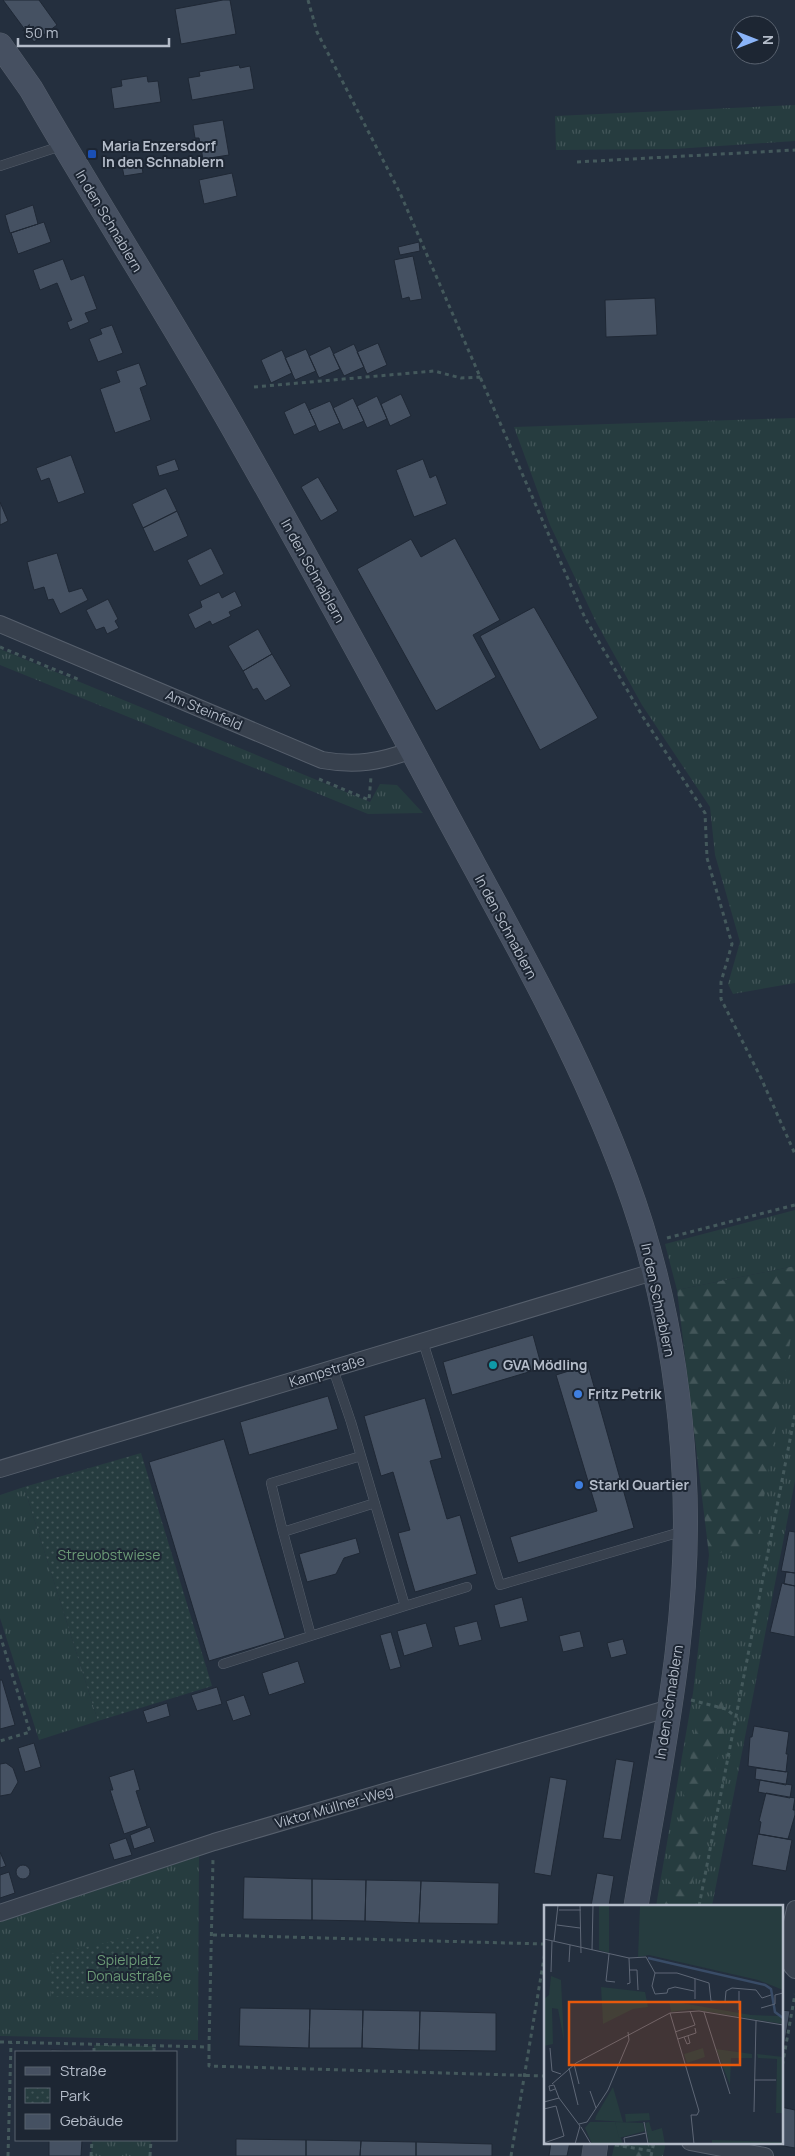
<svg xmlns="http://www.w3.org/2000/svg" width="795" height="2156" viewBox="0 0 795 2156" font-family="Manrope,sans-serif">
	<defs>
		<pattern id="grass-tufts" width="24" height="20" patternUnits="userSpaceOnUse" patternTransform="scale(1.25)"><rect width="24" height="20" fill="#263c3f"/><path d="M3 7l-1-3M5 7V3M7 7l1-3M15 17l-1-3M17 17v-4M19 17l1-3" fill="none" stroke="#435659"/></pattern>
		<pattern id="forest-firs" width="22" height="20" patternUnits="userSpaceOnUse" patternTransform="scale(1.25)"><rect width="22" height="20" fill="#263c3f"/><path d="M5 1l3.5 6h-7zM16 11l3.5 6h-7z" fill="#435659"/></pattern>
		<pattern id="park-dots" width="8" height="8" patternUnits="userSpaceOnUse" patternTransform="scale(1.25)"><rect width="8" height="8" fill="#263c3f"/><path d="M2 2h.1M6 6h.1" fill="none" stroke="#435659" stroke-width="1.8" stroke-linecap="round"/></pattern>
	</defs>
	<rect width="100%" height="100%" fill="#242f3e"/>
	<!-- grass -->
	<path fill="url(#grass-tufts)" d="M 795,105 L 795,141 L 675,149 L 556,150 L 555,116 Z
		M 795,418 L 795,983 L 733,994 L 728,984 L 740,942 L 715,855 L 710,807 L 642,705 L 596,622 L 550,525 L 514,427 Z
		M 0,649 L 370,802 L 380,784 L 397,785 L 423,813 L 368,814 L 0,665 Z
		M 795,1210 L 795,1266 L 677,1290 L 665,1244 Z
		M 795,1287 L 795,1481 L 712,1906 L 656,1906 L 693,1693 L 709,1555 Z
		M 24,1487 L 98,1721 L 39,1740 L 0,1618 L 0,1495 Z
		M 199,1856 L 198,2040 L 0,2036 L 0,1922 Z
		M 94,2045 L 154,2046 L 154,2052 L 94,2052 Z
		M 92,2140 L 151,2140 L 150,2156 L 91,2156 Z
		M 615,2142 L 666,2142 L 663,2156 L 612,2156 Z"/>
	<!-- forest -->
	<path fill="url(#forest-firs)" d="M 795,1266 L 795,1313 L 756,1545 L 709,1555 L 677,1290 Z
		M 721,1682 L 725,1723 L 689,1899 L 689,1906 L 664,1906 L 698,1715 Z
		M 621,2142 L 646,2142 L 642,2156 L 619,2156 Z"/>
	<!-- park -->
	<path fill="url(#park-dots)" d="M 141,1453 L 212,1686 L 98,1721 L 24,1487 Z
		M 159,1932 L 158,1997 L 51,1997 L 51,1954 Z"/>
	<!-- building -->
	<path fill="#455162" stroke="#1f2835" d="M 3,0 L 39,0 L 57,25 L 34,42 Z
		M 223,0 L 230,0 L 236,34 L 181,44 L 175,9 Z
		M 239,65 L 240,68 L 250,66 L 254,89 L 192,100 L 188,78 L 200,76 L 199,72 Z
		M 147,76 L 148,82 L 158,81 L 161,102 L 114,109 L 111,88 L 122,86 L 121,80 Z
		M 223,120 L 229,155 L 203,159 L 199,138 L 195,138 L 193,125 Z
		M 141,162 L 143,173 L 124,176 L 122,166 Z
		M 232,173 L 237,196 L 204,204 L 199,180 Z
		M 33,205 L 38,224 L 10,233 L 5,215 Z
		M 44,222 L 51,242 L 18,254 L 11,233 Z
		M 419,242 L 420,251 L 400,255 L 398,247 Z
		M 413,256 L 422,299 L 410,301 L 409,297 L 402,299 L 394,260 Z
		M 63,259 L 71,280 L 84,275 L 97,309 L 85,313 L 89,322 L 70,330 L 67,322 L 72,320 L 57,283 L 40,290 L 33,270 Z
		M 655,298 L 657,335 L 606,337 L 605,300 Z
		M 112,325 L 123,353 L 98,362 L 89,339 L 102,334 L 100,329 Z
		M 378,343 L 387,365 L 367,374 L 357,352 Z
		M 354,344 L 364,367 L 344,376 L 333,354 Z
		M 330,346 L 340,369 L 319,378 L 309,356 Z
		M 306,349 L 316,371 L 295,380 L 285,358 Z
		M 282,350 L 292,373 L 271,383 L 261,360 Z
		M 139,363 L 147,385 L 140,388 L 151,420 L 115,433 L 100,389 L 120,382 L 116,371 Z
		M 401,394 L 411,416 L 390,426 L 381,404 Z
		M 377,396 L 387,419 L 367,428 L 357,406 Z
		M 353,398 L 364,421 L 343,430 L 333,408 Z
		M 330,401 L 340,423 L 319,432 L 309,410 Z
		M 305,402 L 316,425 L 294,435 L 284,412 Z
		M 71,455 L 85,493 L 58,503 L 49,478 L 41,481 L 36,468 Z
		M 175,459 L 179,470 L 159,476 L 156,466 Z
		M 423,459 L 430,478 L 436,475 L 447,504 L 414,517 L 396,470 Z
		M 318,477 L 338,511 L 321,521 L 301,487 Z
		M 166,488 L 177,511 L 143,528 L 132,504 Z
		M 0,502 L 8,521 L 0,525 Z
		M 177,511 L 188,536 L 154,552 L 143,528 Z
		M 455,538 L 500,620 L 473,635 L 496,677 L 436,711 L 357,569 L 411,539 L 421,557 Z
		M 211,548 L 224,574 L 200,586 L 187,560 Z
		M 57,553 L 69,592 L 82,588 L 88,600 L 60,614 L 53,599 L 48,600 L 44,587 L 34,590 L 27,562 Z
		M 235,591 L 242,606 L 229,612 L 231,616 L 212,625 L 210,621 L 195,629 L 188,614 L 202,607 L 200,601 L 219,592 L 222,598 Z
		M 108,599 L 118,619 L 115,621 L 119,628 L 107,634 L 104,627 L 96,630 L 86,610 Z
		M 534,607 L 598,718 L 540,750 L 480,636 Z
		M 258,629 L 272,654 L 243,671 L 228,646 Z
		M 272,654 L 291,686 L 265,701 L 257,688 L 253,690 L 243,671 Z
		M 533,1335 L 542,1368 L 452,1395 L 443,1362 Z
		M 588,1365 L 634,1528 L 518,1563 L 510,1537 L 597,1511 L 556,1375 Z
		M 328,1396 L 338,1429 L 249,1455 L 240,1422 Z
		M 425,1398 L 442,1458 L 430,1461 L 447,1519 L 460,1515 L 477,1574 L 415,1592 L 398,1533 L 410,1530 L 393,1472 L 381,1476 L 364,1416 Z
		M 224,1439 L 285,1638 L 209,1661 L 149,1462 Z
		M 789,1531 L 795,1532 L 795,1573 L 781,1571 Z
		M 356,1538 L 360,1553 L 344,1558 L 336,1574 L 307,1582 L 299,1554 Z
		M 786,1572 L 795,1573 L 795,1586 L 784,1584 Z
		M 782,1583 L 795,1586 L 795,1637 L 770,1632 Z
		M 522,1597 L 528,1621 L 500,1628 L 494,1605 Z
		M 477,1621 L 482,1640 L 459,1646 L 454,1627 Z
		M 426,1623 L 433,1647 L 404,1656 L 397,1631 Z
		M 580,1631 L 584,1647 L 563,1652 L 559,1636 Z
		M 391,1632 L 401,1667 L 390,1670 L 380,1635 Z
		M 623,1639 L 627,1654 L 611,1658 L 607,1643 Z
		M 298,1661 L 305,1683 L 269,1695 L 262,1673 Z
		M 0,1680 L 2,1680 L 15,1725 L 0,1729 Z
		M 217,1687 L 222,1704 L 197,1711 L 191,1695 Z
		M 244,1695 L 251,1715 L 233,1721 L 226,1701 Z
		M 167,1703 L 170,1716 L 147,1723 L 143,1711 Z
		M 754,1726 L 789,1732 L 786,1754 L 788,1754 L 786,1772 L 748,1766 L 750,1737 L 752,1737 Z
		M 34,1743 L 41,1767 L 25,1772 L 18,1748 Z
		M 616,1759 L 634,1762 L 621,1840 L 603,1838 Z
		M 6,1763 L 13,1768 L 18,1782 L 11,1794 L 0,1796 L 0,1764 Z
		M 756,1768 L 788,1772 L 786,1785 L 755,1779 Z
		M 134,1769 L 140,1790 L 136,1791 L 147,1826 L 124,1834 L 110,1790 L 113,1790 L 109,1777 Z
		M 550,1777 L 567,1780 L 551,1876 L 534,1873 Z
		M 760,1780 L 792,1785 L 790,1798 L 758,1792 Z
		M 766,1793 L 795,1798 L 793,1810 L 795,1810 L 795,1815 L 788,1839 L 759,1834 L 761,1822 L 759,1821 Z
		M 150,1827 L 155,1842 L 134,1849 L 130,1835 Z
		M 758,1834 L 792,1840 L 786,1871 L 752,1865 Z
		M 126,1838 L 132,1855 L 114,1860 L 109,1844 Z
		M 0,1852 L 6,1866 L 0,1868 Z
		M16 1872a7 7 0 1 1 14 0a7 7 0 1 1-14 0Z
		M 9,1872 L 15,1893 L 0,1898 L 0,1875 Z
		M 597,1873 L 614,1876 L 609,1906 L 591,1906 Z
		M 244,1877 L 312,1879 L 312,1920 L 243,1919 Z
		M 312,1879 L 366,1880 L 365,1921 L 312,1920 Z
		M 366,1880 L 421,1881 L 419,1923 L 365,1921 Z
		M 421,1881 L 499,1883 L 498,1924 L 419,1923 Z
		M 240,2008 L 310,2009 L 309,2048 L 239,2046 Z
		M 310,2009 L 363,2010 L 362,2048 L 309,2048 Z
		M 363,2010 L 420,2011 L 419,2050 L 362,2048 Z
		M 781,2010 L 790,2011 L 783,2053 L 781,2053 Z
		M 420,2011 L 496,2013 L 496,2051 L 419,2050 Z
		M 51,2050 L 83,2051 L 83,2052 L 51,2052 Z
		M 781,2107 L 795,2110 L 795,2148 L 772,2144 L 781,2142 Z
		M 236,2139 L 306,2140 L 306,2156 L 236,2156 Z
		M 49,2140 L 82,2140 L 81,2156 L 49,2156 Z
		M 306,2140 L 361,2141 L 360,2156 L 306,2156 Z
		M 361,2141 L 416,2142 L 416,2156 L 360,2156 Z
		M 416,2142 L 492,2144 L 492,2156 L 416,2156 Z
		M 551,2142 L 570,2142 L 567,2156 L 549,2156 Z"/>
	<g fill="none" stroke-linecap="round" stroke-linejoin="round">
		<defs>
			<path id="lane" d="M 0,166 L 64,145
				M 423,1342 L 500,1585 L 684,1531
				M 333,1369 L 351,1422 L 405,1606 L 467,1587
				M 361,1456 L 271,1483 L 283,1532 L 375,1503
				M 283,1532 L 311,1636
				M 223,1664 L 405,1606"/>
			<path id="street" d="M 0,624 L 322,760 C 356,766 380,762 412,750
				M 0,1469 L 653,1272
				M 795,1909 C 792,1925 780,1957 795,1970
				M 0,1913 L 214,1842 L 670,1708
				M 690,2142 L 765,2156"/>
			<path id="secondary" d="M 0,45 L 31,89 C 99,207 173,321 240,440 C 307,558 373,677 437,797 C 504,922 577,1046 626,1180 C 660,1272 679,1374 684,1472 C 693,1618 660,1763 636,1906
				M 594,2156 L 596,2142"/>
		</defs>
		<!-- lane casing -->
		<use href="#lane" stroke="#565f6c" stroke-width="10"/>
		<!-- street casing -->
		<use href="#street" stroke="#565f6c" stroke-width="18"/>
		<!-- secondary casing -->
		<use href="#secondary" stroke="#565f6c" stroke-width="25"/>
		<!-- path -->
		<path stroke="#44595c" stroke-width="3" stroke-dasharray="4 4" stroke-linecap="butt" d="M 308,0 L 317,32 L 400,193 L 585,618 L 643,717 L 705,813 L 707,858 L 732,944 L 721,982 L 721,999 L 761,1078 L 795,1154
			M 577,162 L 795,150
			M 254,387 L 434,371 L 461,378 L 482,377
			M 0,647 L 80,680
			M 319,779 L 369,800 L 371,777
			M 667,1238 L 795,1205
			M 0,1635 L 30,1732 L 0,1741
			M 691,1700 L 726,1709 L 736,1717
			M 699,1906 L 795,1414
			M 213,1935 L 545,1944
			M 0,2042 L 209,2047 L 213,1859
			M 209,2047 L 209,2066 L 545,2076
			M 94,2052 L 94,2045
			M 154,2052 L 154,2046
			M 781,2073 L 795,1994
			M 615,2145 L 652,2151
			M 8,2156 L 11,2043
			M 91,2156 L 92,2140
			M 150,2156 L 151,2140
			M 511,2156 L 545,1952
			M 651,2156 L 654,2142"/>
		<!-- lane -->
		<use href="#lane" stroke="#38414e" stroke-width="9"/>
		<!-- street -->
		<use href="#street" stroke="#38414e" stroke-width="16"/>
		<!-- secondary -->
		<use href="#secondary" stroke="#465061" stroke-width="24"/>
	</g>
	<!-- markers -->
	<rect fill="#1a4fb4" stroke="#1d2633" stroke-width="2" x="87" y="149" width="10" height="10" rx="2.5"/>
	<circle fill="#0f9aa8" stroke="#1d2633" stroke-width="2" cx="493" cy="1365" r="5"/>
	<g fill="#3f7fe0" stroke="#1d2633" stroke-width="2">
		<circle cx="578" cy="1394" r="5"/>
		<circle cx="579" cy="1485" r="5"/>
	</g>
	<g text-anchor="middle" stroke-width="4" stroke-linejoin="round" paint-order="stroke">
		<!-- poi labels -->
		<g font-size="14" font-weight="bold" fill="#b4bcc9" stroke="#1d2633" text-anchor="start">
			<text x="102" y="151">Maria Enzersdorf<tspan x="102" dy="16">In den Schnablern</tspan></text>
			<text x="503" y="1370">GVA Mödling</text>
			<text x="588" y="1399">Fritz Petrik</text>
			<text x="589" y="1490">Starkl Quartier</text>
		</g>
		<!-- street labels -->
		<g font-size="14" fill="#b4bcc9" stroke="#1d2633">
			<text transform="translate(109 221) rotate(59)" y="5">In den Schnablern</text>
			<text transform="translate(313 571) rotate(61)" y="5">In den Schnablern</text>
			<text transform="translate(204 710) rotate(23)" y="5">Am Steinfeld</text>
			<text transform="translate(506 927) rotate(62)" y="5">In den Schnablern</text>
			<text transform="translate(658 1300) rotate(78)" y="5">In den Schnablern</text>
			<text transform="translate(327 1371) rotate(-17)" y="5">Kampstraße</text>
			<text transform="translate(669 1702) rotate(-81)" y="5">In den Schnablern</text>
			<text transform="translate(334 1807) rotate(-16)" y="5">Viktor Müllner-Weg</text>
		</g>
		<!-- park labels -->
		<g font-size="14" fill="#6b9a76" stroke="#1d2633">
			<text x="109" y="1560">Streuobstwiese</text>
			<text x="129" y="1965">Spielplatz<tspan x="129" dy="16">Donaustraße</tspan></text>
		</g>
	</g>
	<!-- overview -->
	<g transform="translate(544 1905)">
		<rect width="239" height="239" fill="#242f3e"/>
		<path d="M 55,0 L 65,0 L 65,48 L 55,45 ZM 96,0 L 239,0 L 239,85 L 214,75 L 105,50 L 94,52 ZM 7,71 L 17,75 L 20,136 L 14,104 L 8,103 L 9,139 L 0,141 L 0,94 L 5,90 ZM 57,82 L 101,87 L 104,102 L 89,104 L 59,119 ZM 126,96 L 207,110 L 236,111 L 239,119 L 129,101 ZM 172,144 L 208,149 L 208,153 L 187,153 L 186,180 ZM 213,149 L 239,152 L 239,208 L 232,208 L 233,154 L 214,153 ZM 105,208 L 106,215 L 82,217 L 81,209 ZM 168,235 L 239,237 L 239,239 L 168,238 Z" fill="#263c3f"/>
		<path d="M 125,96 L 147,100 L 148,104 L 127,107 ZM 46,217 L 71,217 L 79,239 L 48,239 L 41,223 Z" fill="#263c3f"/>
		<path d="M 159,143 L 161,152 L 143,158 L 140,149 ZM 69,182 L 79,217 L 51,215 L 52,211 ZM 71,217 L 99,218 L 101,226 L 75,233 ZM 105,217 L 108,226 L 118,223 L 121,239 L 105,239 L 101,218 Z" fill="#263c3f"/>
		<path fill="none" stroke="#394c67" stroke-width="2.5" d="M 104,53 L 221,80 L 227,84 L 231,107 L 239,113"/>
		<path fill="none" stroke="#5e6776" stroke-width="1" d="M 36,0 L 37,48M 0,5 L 0,36M 15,5 L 37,5M 13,20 L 36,23M 0,34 L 85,53 L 102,52 L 111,68 L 133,68 L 165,78 L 167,96 L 181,97 L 182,86 L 188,83 L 212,85 L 218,93 L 227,90M 10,36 L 14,0M 48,45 L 49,0M 65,49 L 62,76 L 71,77M 25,57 L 26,40M 85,65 L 93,65 L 94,85M 7,67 L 8,36M 111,68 L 108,81 L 111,89 L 123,88 L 124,84 L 131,82 L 150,86M 83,79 L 86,78 L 85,53M 195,86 L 195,105M 151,94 L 151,74M 217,103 L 231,99 L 231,90 L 239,88M 160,107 L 186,189M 126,108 L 155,206 L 153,210 L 147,210 L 150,239M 131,127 L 151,120 L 146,106M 140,132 L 143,139 L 146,138 L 144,131M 134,134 L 152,128 L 151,123M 6,143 L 8,166 L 17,169M 30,159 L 35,179M 25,163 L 34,200M 210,175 L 232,175M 8,179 L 32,158 L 126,108 L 155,106 L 239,120M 11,184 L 6,186 L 5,181 L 10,180 L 15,193 L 36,221 L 31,239M 46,186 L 52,203M 0,197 L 15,193M 0,204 L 12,201 L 20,231 L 0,238M 210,207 L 212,116M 100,217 L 104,239M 35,219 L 43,217 L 64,185 L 85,135 L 84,127M 37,222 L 47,239M 81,239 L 80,233 L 102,228"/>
		<path fill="#e8590c" fill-opacity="0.15" stroke="#e8590c" stroke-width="2.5" d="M 25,97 L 196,97 L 196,160 L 25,160 Z"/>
		<rect width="239" height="239" fill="none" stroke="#b4bcc9" stroke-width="2.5"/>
	</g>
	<!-- legend -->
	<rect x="15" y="2051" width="162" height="90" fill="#1d2633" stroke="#59626f"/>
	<rect x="25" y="2067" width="25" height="8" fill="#465061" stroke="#59626f"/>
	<text x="60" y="2076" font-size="15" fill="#b4bcc9">Straße</text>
	<rect x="25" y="2088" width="25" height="15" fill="url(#park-dots)" stroke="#59626f"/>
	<text x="60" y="2101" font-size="15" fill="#b4bcc9">Park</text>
	<rect x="25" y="2114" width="25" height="15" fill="#455162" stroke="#59626f"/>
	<text x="60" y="2126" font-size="15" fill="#b4bcc9">Gebäude</text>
	<!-- north arrow -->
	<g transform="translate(755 40) rotate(90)"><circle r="24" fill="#1d2633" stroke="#59626f"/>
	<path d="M0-4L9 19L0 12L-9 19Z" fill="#8ab4f8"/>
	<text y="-8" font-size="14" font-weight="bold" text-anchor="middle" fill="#b4bcc9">N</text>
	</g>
	<!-- scale -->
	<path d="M18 38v8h151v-8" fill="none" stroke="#b4bcc9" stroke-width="2.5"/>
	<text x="25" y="38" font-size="15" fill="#b4bcc9" stroke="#1d2633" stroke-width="4" paint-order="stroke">50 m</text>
</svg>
